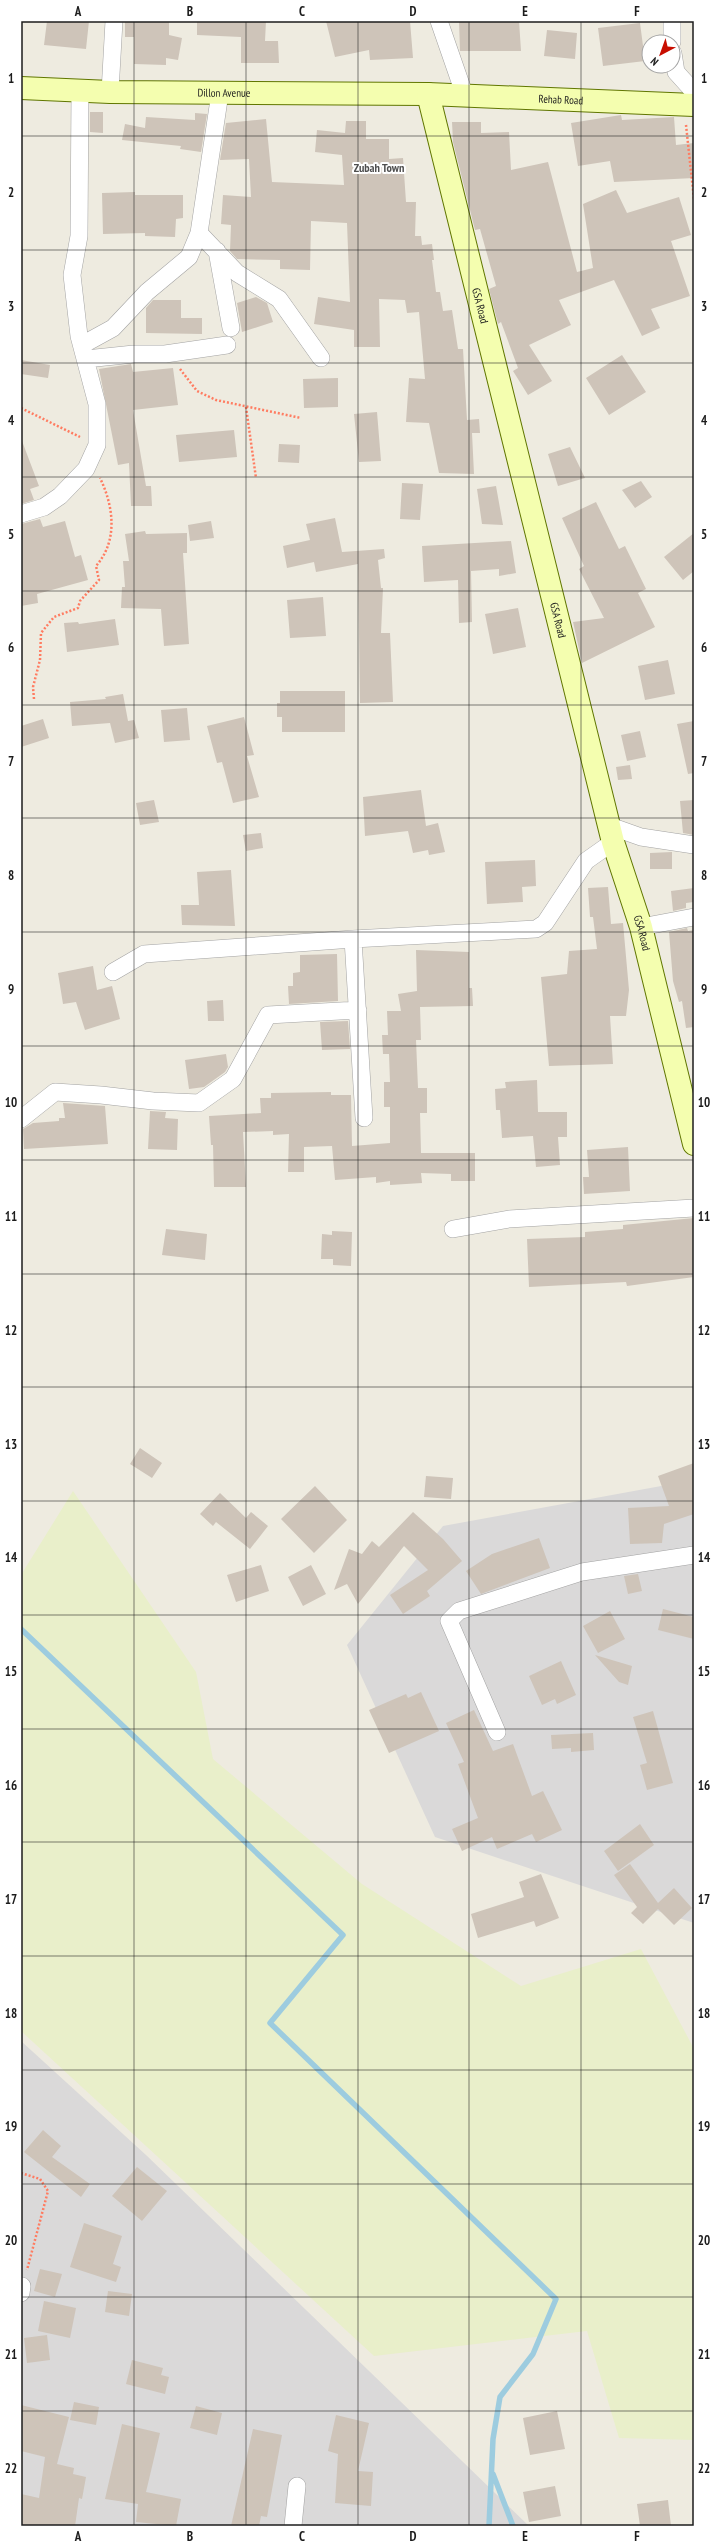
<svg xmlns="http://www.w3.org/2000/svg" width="715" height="2547" viewBox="0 0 715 2547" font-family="'PT Sans Narrow',sans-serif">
	<rect width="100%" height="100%" fill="#eeebe0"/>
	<!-- residential -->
	<path fill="#dad9d9" d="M 694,1480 L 694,1923 L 435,1837 L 347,1645 L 443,1526 Z
		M 21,2041 L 146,2155 L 529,2526 L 21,2526 Z"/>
	<!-- farmland -->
	<path fill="#e9efca" d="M 73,1491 L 196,1672 L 213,1759 L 362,1884 L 521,1986 L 641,1949 L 694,2049 L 694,2440 L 619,2438 L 587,2331 L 374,2356 L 21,2031 L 21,1575 Z"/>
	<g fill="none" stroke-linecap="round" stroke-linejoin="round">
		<!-- stream -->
		<path stroke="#9dccdf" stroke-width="5.5" d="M 21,1629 L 343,1935 L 270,2023 L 556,2299 L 533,2354 L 500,2397 L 493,2439 L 489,2526
			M 493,2474 L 513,2526"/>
	</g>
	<!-- building -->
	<path fill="#cec4b9" d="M 47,21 L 89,21 L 86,49 L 44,45 Z
		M 125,21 L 169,21 L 169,35 L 182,38 L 178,60 L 166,58 L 166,65 L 134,64 L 134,37 L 125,37 Z
		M 197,21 L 266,21 L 265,41 L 278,41 L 279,63 L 241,63 L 241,37 L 197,35 Z
		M 326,21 L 410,21 L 413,58 L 370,60 L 369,50 L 335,57 Z
		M 459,21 L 519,21 L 521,51 L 460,51 Z
		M 640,23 L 645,61 L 603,66 L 598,28 Z
		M 547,30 L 577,33 L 575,59 L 544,56 Z
		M 90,112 L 103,112 L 103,133 L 90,132 Z
		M 195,113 L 207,114 L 201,152 L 180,149 L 181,146 L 122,140 L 125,124 L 145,128 L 146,117 L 195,120 Z
		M 621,115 L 622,120 L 674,117 L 676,145 L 694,143 L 694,178 L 614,182 L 610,161 L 578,166 L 571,123 Z
		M 266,119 L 272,182 L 344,185 L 342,155 L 315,152 L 317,130 L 345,133 L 346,121 L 366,121 L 366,139 L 389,139 L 389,159 L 403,158 L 406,202 L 416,202 L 415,236 L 421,236 L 422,245 L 432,244 L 434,260 L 432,260 L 436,292 L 440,292 L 443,311 L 452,310 L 458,349 L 463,349 L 467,420 L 479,419 L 480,433 L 472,433 L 474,474 L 439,473 L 429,423 L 406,422 L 409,378 L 425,379 L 419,312 L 407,313 L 405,300 L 379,299 L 380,347 L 354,347 L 354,330 L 314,324 L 318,297 L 350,302 L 347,223 L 311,221 L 310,270 L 280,269 L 280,260 L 237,259 L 230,251 L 231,225 L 221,224 L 223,195 L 251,197 L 249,159 L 220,160 L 226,123 Z
		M 452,122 L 481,122 L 481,133 L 509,132 L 511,170 L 548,162 L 577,272 L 593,268 L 583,204 L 616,190 L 627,213 L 679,197 L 691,235 L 671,241 L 690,296 L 651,309 L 660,328 L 642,336 L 614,280 L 559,300 L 571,325 L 529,345 L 552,381 L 528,395 L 513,371 L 518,368 L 501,322 L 498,324 L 489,289 L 496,286 L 480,229 L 475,230 L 453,142 Z
		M 135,192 L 135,195 L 183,195 L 183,218 L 176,219 L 175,237 L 145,236 L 145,233 L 103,234 L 102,193 Z
		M 256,297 L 267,303 L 273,322 L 242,332 L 237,303 Z
		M 153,300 L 181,300 L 181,318 L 202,318 L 202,334 L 146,333 L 146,308 Z
		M 622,355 L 646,392 L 609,415 L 586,378 Z
		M 21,360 L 50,365 L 48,378 L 21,374 Z
		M 131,364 L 133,372 L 173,368 L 178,405 L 133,410 L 146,486 L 151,486 L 152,506 L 131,506 L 129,463 L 118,465 L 99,369 Z
		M 338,378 L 338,407 L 304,408 L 303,379 Z
		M 377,412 L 381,461 L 359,462 L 354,414 Z
		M 234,430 L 237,457 L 179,462 L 176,435 Z
		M 22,441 L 39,486 L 30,489 L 34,500 L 21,504 Z
		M 279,444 L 300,445 L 299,463 L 278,462 Z
		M 570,447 L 585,478 L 558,486 L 548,454 Z
		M 641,481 L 652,497 L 635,508 L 622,490 Z
		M 402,483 L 423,484 L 420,520 L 400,519 Z
		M 496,486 L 503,525 L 482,524 L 477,489 Z
		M 596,502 L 619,549 L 625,546 L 646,589 L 638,593 L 655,627 L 582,663 L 573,622 L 604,618 L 579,569 L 584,566 L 562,518 Z
		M 335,518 L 342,552 L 384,549 L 385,558 L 378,560 L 381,588 L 383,588 L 381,633 L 390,633 L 393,702 L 360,703 L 358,564 L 316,572 L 314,562 L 287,568 L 283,546 L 310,540 L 306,524 Z
		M 40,519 L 43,527 L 65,521 L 75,557 L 81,555 L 88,580 L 37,594 L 38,603 L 21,606 L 21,524 Z
		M 211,521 L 214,538 L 190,541 L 188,525 Z
		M 145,531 L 146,534 L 187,533 L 187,553 L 183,553 L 189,644 L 164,646 L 161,609 L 121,608 L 122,587 L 125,587 L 123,561 L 129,561 L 125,534 Z
		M 694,533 L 694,571 L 683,580 L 664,557 Z
		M 511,541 L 516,573 L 499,576 L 499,569 L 471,571 L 472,622 L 459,623 L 458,580 L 424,582 L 422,546 Z
		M 323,597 L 326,636 L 290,638 L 287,600 Z
		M 518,608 L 526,647 L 493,654 L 485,614 Z
		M 115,619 L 119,645 L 67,652 L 64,623 L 78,622 L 79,624 Z
		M 668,660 L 675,694 L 645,700 L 638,666 Z
		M 280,691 L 345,691 L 345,732 L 282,732 L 282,717 L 277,717 L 277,703 L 280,703 Z
		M 123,694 L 128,721 L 134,720 L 139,738 L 115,743 L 110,723 L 72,726 L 70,702 L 106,699 L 105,697 Z
		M 187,708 L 190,740 L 164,742 L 161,710 Z
		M 244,717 L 254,755 L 247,756 L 259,797 L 233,803 L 222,762 L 217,763 L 207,726 Z
		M 43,719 L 49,738 L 21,747 L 21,726 Z
		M 694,721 L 694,773 L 688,774 L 677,724 Z
		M 640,731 L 646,757 L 627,761 L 621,735 Z
		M 630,765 L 632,779 L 618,780 L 616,767 Z
		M 421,790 L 426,826 L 438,823 L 445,852 L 429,855 L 428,850 L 413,853 L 408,831 L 365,836 L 363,797 Z
		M 154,800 L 159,822 L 140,825 L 136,803 Z
		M 694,800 L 694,835 L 683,833 L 680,801 Z
		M 261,833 L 263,848 L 246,851 L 243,835 Z
		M 672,852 L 672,869 L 650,869 L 650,853 Z
		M 535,860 L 536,886 L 522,887 L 523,902 L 487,904 L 485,862 Z
		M 231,870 L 235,926 L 182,925 L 181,905 L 199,905 L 197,872 Z
		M 608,887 L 611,924 L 623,923 L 629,990 L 626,1016 L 610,1016 L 613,1064 L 549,1066 L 541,977 L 567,974 L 569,951 L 597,949 L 593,917 L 590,917 L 588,888 Z
		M 694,888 L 694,902 L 686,903 L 686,908 L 673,911 L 671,891 Z
		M 687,928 L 688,931 L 694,930 L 694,1027 L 686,1028 L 682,1001 L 679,1002 L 673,981 L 669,932 Z
		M 416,950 L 469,952 L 469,988 L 472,988 L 473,1006 L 420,1007 L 421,1040 L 416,1040 L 418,1088 L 427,1088 L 427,1113 L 420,1113 L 421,1153 L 475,1153 L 475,1181 L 451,1181 L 451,1174 L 421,1173 L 422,1183 L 390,1185 L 390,1181 L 376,1183 L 376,1177 L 335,1180 L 332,1146 L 304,1147 L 304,1172 L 288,1172 L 289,1134 L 273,1135 L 273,1131 L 243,1132 L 246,1187 L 214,1187 L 213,1145 L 211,1145 L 209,1116 L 261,1113 L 260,1098 L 271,1098 L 271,1093 L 331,1092 L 331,1095 L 351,1095 L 352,1146 L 390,1143 L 390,1107 L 384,1107 L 384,1082 L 390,1082 L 389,1054 L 383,1054 L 382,1035 L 388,1035 L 387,1011 L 401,1011 L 398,994 L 417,991 Z
		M 337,954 L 338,1001 L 289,1004 L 288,986 L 293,986 L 293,973 L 300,972 L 300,955 Z
		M 93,966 L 97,990 L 112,986 L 120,1019 L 85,1030 L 76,1002 L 63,1004 L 58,973 Z
		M 223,1000 L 224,1021 L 208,1021 L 207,1001 Z
		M 348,1021 L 350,1049 L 322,1050 L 320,1022 Z
		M 226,1054 L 228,1067 L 225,1072 L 204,1087 L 189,1089 L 185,1060 Z
		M 537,1080 L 538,1112 L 567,1112 L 567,1137 L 558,1137 L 560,1165 L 536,1167 L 533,1136 L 502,1138 L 500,1110 L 496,1110 L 495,1089 L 506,1088 L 505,1082 Z
		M 63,1103 L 105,1106 L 108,1144 L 24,1149 L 23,1129 L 33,1123 L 59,1121 L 59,1118 L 65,1118 Z
		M 150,1111 L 166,1112 L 165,1118 L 178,1119 L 177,1150 L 148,1149 Z
		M 628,1147 L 630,1191 L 584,1194 L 583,1177 L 589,1177 L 587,1150 Z
		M 694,1218 L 694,1277 L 627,1286 L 626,1282 L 529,1287 L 527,1239 L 585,1237 L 585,1232 L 623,1229 L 623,1225 Z
		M 166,1229 L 207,1234 L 205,1260 L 162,1255 Z
		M 332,1231 L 352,1232 L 351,1266 L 333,1265 L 333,1259 L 321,1259 L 322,1234 L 332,1235 Z
		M 140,1448 L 162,1463 L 152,1478 L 130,1464 Z
		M 694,1463 L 694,1514 L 664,1524 L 662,1543 L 630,1544 L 628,1508 L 669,1506 L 658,1476 Z
		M 426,1476 L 453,1478 L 451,1499 L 424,1497 Z
		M 315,1486 L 347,1520 L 314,1553 L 281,1519 Z
		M 220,1493 L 246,1518 L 251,1512 L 268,1526 L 250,1549 L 216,1522 L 213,1526 L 200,1514 Z
		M 413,1512 L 443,1539 L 462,1561 L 427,1591 L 430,1596 L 403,1614 L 390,1595 L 428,1570 L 404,1546 L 358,1604 L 347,1584 L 334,1590 L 349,1549 L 362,1554 L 372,1541 L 379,1547 Z
		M 539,1538 L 550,1568 L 481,1594 L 466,1571 L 492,1554 Z
		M 261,1565 L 269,1591 L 236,1602 L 227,1575 Z
		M 311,1565 L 326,1594 L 303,1606 L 288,1577 Z
		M 638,1574 L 642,1591 L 628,1594 L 624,1576 Z
		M 663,1609 L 694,1617 L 694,1639 L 658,1630 Z
		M 610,1611 L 625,1639 L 598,1653 L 583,1626 Z
		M 595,1655 L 632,1666 L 628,1685 L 619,1682 Z
		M 561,1661 L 576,1695 L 557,1704 L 555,1699 L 542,1705 L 529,1676 Z
		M 421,1692 L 439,1731 L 389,1753 L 369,1710 L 406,1694 L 408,1698 Z
		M 474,1710 L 493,1751 L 513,1744 L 532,1796 L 543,1791 L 562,1830 L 536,1842 L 532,1834 L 497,1849 L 492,1837 L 462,1851 L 452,1829 L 478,1818 L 458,1764 L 464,1762 L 446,1723 Z
		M 653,1711 L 673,1783 L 647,1790 L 640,1765 L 647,1763 L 633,1717 Z
		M 593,1733 L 594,1750 L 571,1752 L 571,1748 L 552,1749 L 551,1735 Z
		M 640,1824 L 654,1845 L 618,1871 L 604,1851 Z
		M 630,1864 L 658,1903 L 674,1888 L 692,1908 L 674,1925 L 658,1909 L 643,1924 L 631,1913 L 637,1907 L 614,1875 Z
		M 541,1874 L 559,1918 L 536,1927 L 534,1921 L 478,1938 L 471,1914 L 524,1897 L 519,1882 Z
		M 43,2130 L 61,2146 L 52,2157 L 90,2184 L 81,2197 L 24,2152 Z
		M 137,2167 L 167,2191 L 142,2221 L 112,2196 Z
		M 84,2223 L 122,2236 L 113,2264 L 121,2267 L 116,2282 L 70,2267 Z
		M 40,2269 L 62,2274 L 55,2297 L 34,2291 Z
		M 108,2291 L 132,2294 L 129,2316 L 105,2312 Z
		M 44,2301 L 76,2308 L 70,2338 L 38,2331 Z
		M 47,2335 L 50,2360 L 27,2363 L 24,2338 Z
		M 132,2360 L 163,2368 L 161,2375 L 169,2377 L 165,2394 L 126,2384 Z
		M 74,2402 L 99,2407 L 96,2425 L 70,2420 Z
		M 21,2405 L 69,2417 L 57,2464 L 74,2468 L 73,2474 L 86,2477 L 82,2499 L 79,2498 L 75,2526 L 21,2526 L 21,2494 L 39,2498 L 45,2457 L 21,2451 Z
		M 196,2406 L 222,2413 L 217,2435 L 190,2428 Z
		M 557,2411 L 565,2449 L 530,2455 L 523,2418 Z
		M 336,2415 L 369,2423 L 358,2471 L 373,2472 L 371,2506 L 335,2503 L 338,2454 L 328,2451 Z
		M 122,2424 L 160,2433 L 146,2492 L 181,2499 L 176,2526 L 136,2522 L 138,2504 L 105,2499 Z
		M 253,2429 L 282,2435 L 267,2517 L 261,2516 L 259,2526 L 231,2526 Z
		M 555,2486 L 561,2516 L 529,2522 L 523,2492 Z
		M 668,2500 L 671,2526 L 640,2526 L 637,2504 Z"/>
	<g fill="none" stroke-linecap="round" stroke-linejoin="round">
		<defs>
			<path id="street" d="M 439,21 L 465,96
				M 672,21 L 672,42
				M 673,53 L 676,72 L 694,92
				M 110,92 L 114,21
				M 199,233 L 237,273 L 279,299 L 321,358
				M 217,251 L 231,328
				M 82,345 L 113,328 L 147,292 L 189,257 L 199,233 L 220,93
				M 86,359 L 134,354 L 165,354 L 227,345
				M 21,514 L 44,507 L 60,496 L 86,469 L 97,445 L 97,404 L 79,336 L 72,275 L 79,236 L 80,90
				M 610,826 L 641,837 L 694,845
				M 641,927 L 694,917
				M 353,939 L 364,1118
				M 113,972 L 144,954 L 353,939 L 536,929 L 545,923 L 586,861 L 613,842
				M 21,1119 L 55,1092 L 101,1095 L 153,1101 L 199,1103 L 233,1079 L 268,1015 L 358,1010
				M 453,1229 L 509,1219 L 694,1208
				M 497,1732 L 449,1621 L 459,1611 L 582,1572 L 694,1555
				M 21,2293 L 22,2286
				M 293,2526 L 297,2486"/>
			<g id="secondary">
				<path id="s1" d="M 21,88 L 110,92 L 428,94 L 694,105"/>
				<path id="s2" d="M 428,94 L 613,842 L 641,927 L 694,1144"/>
			</g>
		</defs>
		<!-- street casing -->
		<use href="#street" stroke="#a3a3a3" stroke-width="18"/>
		<!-- secondary casing -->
		<use href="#secondary" stroke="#607600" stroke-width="24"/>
		<!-- path -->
		<path stroke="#ff7c61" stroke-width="2.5" stroke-dasharray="2 2" stroke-linecap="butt" d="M 686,125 L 694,199
			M 180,369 L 197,391 L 216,400 L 301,418
			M 246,407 L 256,478
			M 21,408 L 80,437
			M 34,699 L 33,687 L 40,660 L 41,633 L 54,617 L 78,608 L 80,601 L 99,580 L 96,566 C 118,541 114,507 100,478
			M 21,2173 L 40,2179 L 48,2191 L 27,2270"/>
		<!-- street -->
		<use href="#street" stroke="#fff" stroke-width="17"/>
		<!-- secondary -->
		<use href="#secondary" stroke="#f4feaf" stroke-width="22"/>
	</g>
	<!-- grid -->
	<path fill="none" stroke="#1c1c1c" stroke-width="1" stroke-opacity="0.55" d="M 134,21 L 134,2526M 246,21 L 246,2526M 358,21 L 358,2526M 469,21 L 469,2526M 581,21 L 581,2526M 21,136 L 694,136M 21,250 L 694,250M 21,363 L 694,363M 21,477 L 694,477M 21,591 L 694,591M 21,705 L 694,705M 21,818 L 694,818M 21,932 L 694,932M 21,1046 L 694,1046M 21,1160 L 694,1160M 21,1274 L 694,1274M 21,1387 L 694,1387M 21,1501 L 694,1501M 21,1615 L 694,1615M 21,1729 L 694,1729M 21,1842 L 694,1842M 21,1956 L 694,1956M 21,2070 L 694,2070M 21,2184 L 694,2184M 21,2297 L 694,2297M 21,2411 L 694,2411"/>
	<g text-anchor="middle" stroke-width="4" stroke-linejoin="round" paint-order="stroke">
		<!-- street labels -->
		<g font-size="11" fill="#1c1c1c" stroke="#fff">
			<text dy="4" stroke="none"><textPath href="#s1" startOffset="203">Dillon Avenue</textPath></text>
			<text dy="4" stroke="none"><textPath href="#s1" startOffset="540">Rehab Road</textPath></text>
			<text dy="4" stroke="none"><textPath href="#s2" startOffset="218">GSA Road</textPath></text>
			<text dy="4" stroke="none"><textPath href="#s2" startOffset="542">GSA Road</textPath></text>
			<text dy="4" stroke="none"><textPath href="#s2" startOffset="866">GSA Road</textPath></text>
		</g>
		<!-- neighbourhood labels -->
		<g font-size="12" font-weight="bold" fill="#4f4f4f" stroke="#fff">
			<text x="379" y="172">Zubah Town</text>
		</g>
	</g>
	<!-- border -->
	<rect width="715" height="2547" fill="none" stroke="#ffffff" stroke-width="44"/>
	<!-- north arrow -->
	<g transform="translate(661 54) rotate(221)"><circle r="19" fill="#ffffff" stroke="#a4a4a4"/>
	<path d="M0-3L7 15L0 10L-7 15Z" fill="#c80e00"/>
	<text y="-6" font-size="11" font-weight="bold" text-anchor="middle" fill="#1c1c1c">N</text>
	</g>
	<rect x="22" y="22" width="671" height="2503" fill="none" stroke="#1c1c1c" stroke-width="1.5"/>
	<g font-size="13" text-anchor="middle" font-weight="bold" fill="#1c1c1c">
		<text x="78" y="16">A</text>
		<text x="190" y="16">B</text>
		<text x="302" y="16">C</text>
		<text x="413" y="16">D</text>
		<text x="525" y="16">E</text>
		<text x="637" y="16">F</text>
		<text x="11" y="83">1</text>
		<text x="704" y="83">1</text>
		<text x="11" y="197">2</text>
		<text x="704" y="197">2</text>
		<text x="11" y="311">3</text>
		<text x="704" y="311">3</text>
		<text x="11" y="425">4</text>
		<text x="704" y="425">4</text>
		<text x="11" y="539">5</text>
		<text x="704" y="539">5</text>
		<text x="11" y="652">6</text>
		<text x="704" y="652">6</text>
		<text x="11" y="766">7</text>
		<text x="704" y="766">7</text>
		<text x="11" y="880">8</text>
		<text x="704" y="880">8</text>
		<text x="11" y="994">9</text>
		<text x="704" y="994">9</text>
		<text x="11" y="1107">10</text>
		<text x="704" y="1107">10</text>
		<text x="11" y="1221">11</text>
		<text x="704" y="1221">11</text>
		<text x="11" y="1335">12</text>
		<text x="704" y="1335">12</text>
		<text x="11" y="1449">13</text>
		<text x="704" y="1449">13</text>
		<text x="11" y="1562">14</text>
		<text x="704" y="1562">14</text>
		<text x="11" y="1676">15</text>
		<text x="704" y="1676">15</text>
		<text x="11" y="1790">16</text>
		<text x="704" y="1790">16</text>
		<text x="11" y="1904">17</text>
		<text x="704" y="1904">17</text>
		<text x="11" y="2018">18</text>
		<text x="704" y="2018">18</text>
		<text x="11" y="2131">19</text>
		<text x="704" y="2131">19</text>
		<text x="11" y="2245">20</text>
		<text x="704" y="2245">20</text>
		<text x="11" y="2359">21</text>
		<text x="704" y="2359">21</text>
		<text x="11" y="2473">22</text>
		<text x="704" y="2473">22</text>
		<text x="78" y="2541">A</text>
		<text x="190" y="2541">B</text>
		<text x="302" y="2541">C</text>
		<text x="413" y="2541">D</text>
		<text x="525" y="2541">E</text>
		<text x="637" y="2541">F</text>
	</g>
</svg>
